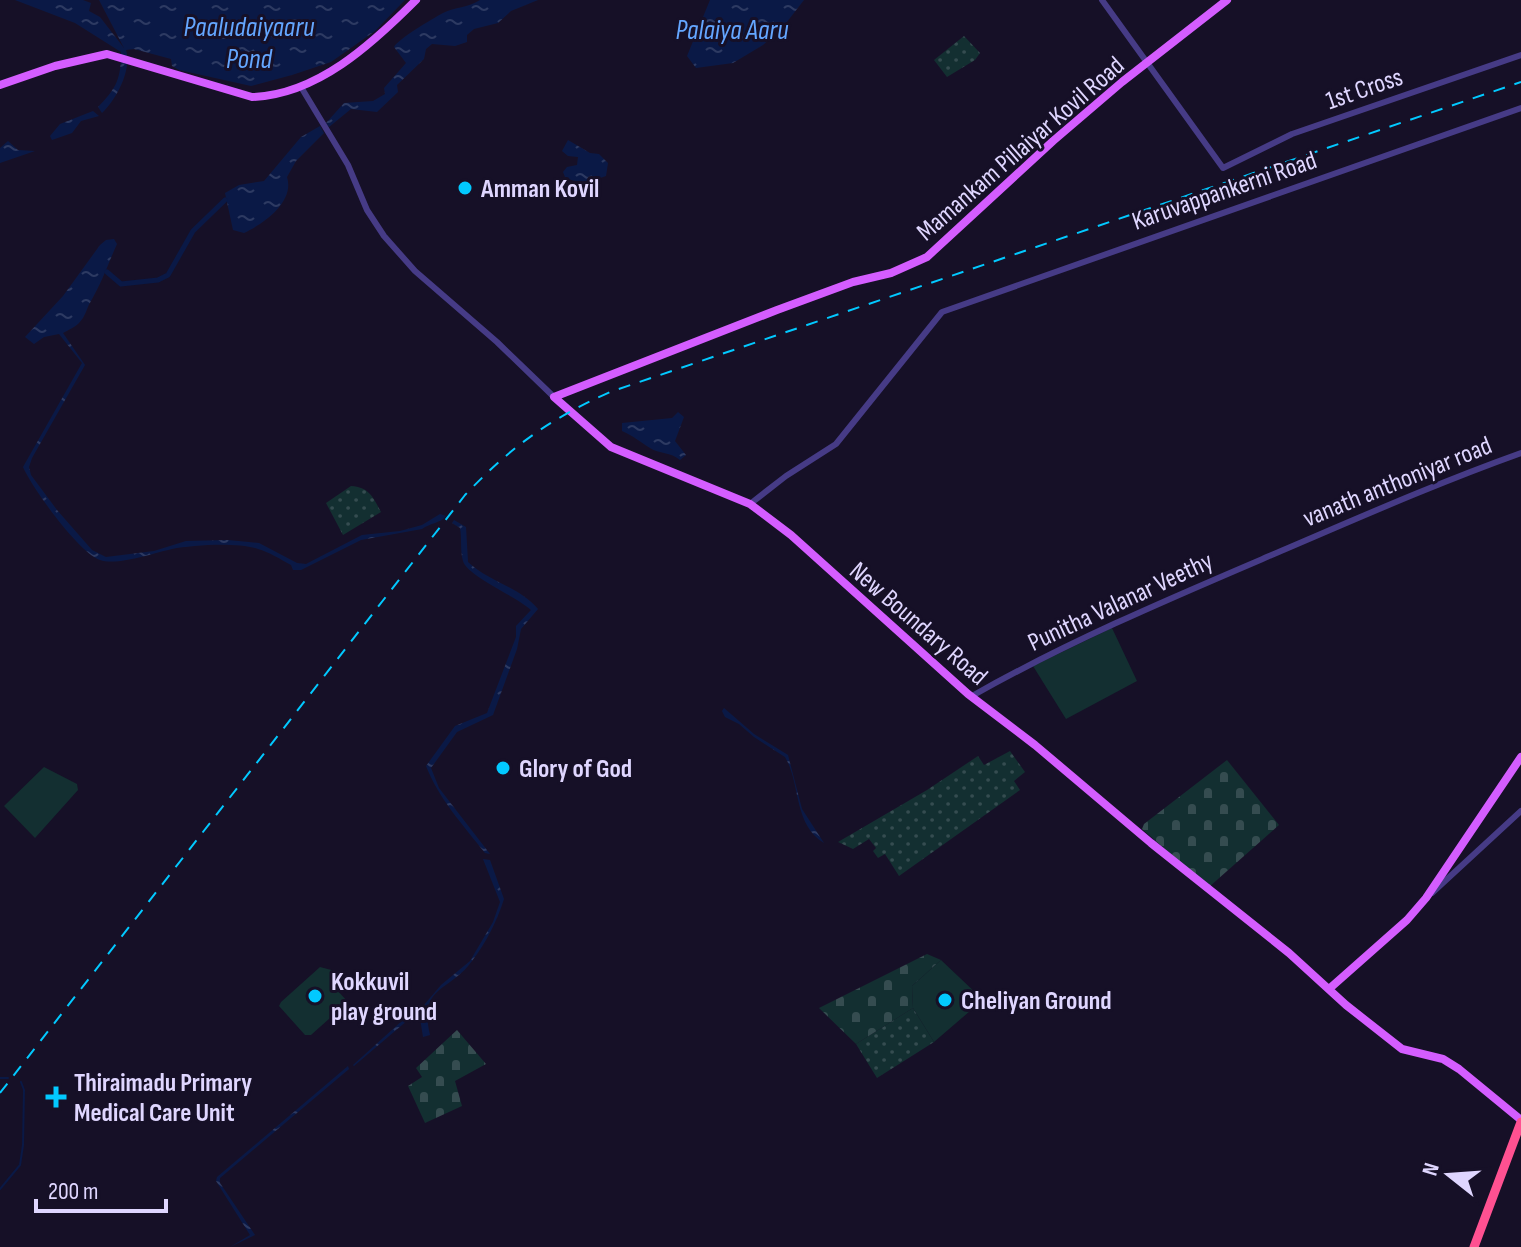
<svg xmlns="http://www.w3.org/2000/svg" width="1521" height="1247" viewBox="0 0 1521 1247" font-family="'Sofia Sans Condensed',sans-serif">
	<defs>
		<pattern id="grass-dots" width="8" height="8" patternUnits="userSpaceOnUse" patternTransform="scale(2)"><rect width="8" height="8" fill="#132f31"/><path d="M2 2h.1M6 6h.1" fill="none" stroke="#354c50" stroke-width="1.8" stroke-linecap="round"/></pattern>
		<pattern id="cemetery-stones" width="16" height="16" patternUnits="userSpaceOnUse" patternTransform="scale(2)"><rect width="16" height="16" fill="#132f31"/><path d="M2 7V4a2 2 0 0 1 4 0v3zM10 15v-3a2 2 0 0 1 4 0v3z" fill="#354c50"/></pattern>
		<pattern id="water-ripples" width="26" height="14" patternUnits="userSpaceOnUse" patternTransform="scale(2)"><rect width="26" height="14" fill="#0a1946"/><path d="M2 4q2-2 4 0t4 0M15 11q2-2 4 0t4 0" fill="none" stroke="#2d3a62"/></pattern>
	</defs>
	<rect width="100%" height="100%" fill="#161027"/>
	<!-- grass -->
	<path fill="url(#grass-dots)" d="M 964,36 L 980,53 L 975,60 L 947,77 L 934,60 Z
		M 351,486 C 369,487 373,497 381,512 L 343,535 L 326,503 Z
		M 1010,751 L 1025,772 L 1014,781 L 1020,790 L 899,876 L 885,854 L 878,858 L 873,851 L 876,848 L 869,839 L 853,849 L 838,842 L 927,790 L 978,756 L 984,765 Z
		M 913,1008 L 934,1042 L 877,1078 L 856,1044 Z"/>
	<!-- cemetery -->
	<path fill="url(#cemetery-stones)" d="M 1227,760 L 1279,825 L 1209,887 L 1142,829 L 1144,824 Z
		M 927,954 L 941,960 L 912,986 L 913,1008 L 856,1044 L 819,1008 Z
		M 457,1030 L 486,1064 L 455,1081 L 462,1106 L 425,1123 L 408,1086 L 422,1077 L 416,1068 Z"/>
	<!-- garden -->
	<path fill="#132f31" d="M 1112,628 L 1137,681 L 1066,719 L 1033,666 Z
		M 44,767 L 77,784 L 78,790 L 35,838 L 4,806 Z
		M 941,960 L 978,995 L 977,1005 L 934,1042 L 913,1008 L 912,986 Z
		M 320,967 L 339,972 L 347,981 L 337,990 L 348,1002 L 311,1035 L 305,1035 L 279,1006 L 281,1002 Z"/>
	<!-- water -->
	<path fill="url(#water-ripples)" d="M 15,0 L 83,0 L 91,3 L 89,11 L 100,17 L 124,48 L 99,0 L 405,0 L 375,31 L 331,62 L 292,75 L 251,86 L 179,70 L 172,66 L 171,59 L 134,49 L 126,50 C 132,69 117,99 102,113 L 98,107 C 117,88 121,78 121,52 L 75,23 Z
		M 480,0 L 538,0 L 511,11 L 498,23 L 474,29 L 467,35 L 467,42 L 455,46 L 432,44 L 426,49 L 424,59 L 397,85 L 398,92 L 377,112 L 351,109 L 329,127 L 326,123 L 344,103 L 373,101 L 385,94 L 384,88 L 406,63 L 394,47 C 398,39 432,19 443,13 C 455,7 468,8 480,0 Z
		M 710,0 L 804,0 L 783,27 L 763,45 L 733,63 L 696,68 L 687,56 Z
		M 93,111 L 99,116 L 81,121 L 72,133 L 52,140 L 50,136 L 60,124 Z
		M 320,126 L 324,133 L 296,161 L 287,177 C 295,202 263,224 244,233 L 233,230 L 225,193 L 239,185 L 264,181 L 301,137 Z
		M 568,140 L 590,153 L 599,154 L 608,163 L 606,176 C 593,181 577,185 565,177 L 563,172 L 567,167 L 577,165 L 578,157 L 568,156 L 562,151 Z
		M 8,141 L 18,150 L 35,151 L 0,163 L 0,148 Z
		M 114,239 L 117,244 C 108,264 102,282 91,301 C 86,309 86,316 79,323 C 74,328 68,330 63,333 L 85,365 L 32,458 L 29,467 L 31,475 L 57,510 L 92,550 L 106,557 L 154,551 L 186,541 L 228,540 L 259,543 L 297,563 L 306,564 L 362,535 L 400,531 L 422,525 L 440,514 L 446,516 C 441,523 430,523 422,529 L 361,540 L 301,570 L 293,570 L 291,565 C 280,559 269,552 258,549 C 238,542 193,545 172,549 C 154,553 117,566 100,560 C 79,553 32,488 23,467 L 82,363 L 59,334 L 44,337 L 34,344 L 25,337 L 63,296 L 100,245 L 106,240 Z
		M 678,412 L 684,417 L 675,441 L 686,455 L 680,460 C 671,452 659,454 650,448 C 640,442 634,436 622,431 L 622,423 L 672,418 Z
		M 454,520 L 466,527 L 468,562 C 489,582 520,587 538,609 L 521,629 L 517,649 L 493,715 L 457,732 L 431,768 L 439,788 L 490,854 L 485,853 C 463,825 439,799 426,766 L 455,726 L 487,713 L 516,637 L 516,626 L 531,610 C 516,596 467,576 463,561 C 460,551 462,538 460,528 L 452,523 Z
		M 724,708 L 754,734 L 788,755 L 802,809 L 824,843 C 793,824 801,784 785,757 L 754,737 L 739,724 L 725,717 L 722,711 Z
		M 483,859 L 490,860 L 504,899 C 497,921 486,943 472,961 C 449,993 418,985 430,1035 L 423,1037 L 420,1018 L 422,1008 L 354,1066 L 353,1065 L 414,1010 L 424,1005 L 441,985 L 470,961 L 493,922 L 500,902 Z
		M 348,1066 L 349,1069 L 220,1178 L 220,1183 L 255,1235 L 230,1247 L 250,1235 L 216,1181 L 217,1177 Z"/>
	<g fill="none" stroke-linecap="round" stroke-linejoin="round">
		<!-- stream -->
		<path stroke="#0a1946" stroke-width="2" d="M 0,1078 L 8,1078
			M 0,1189 L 20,1165 L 23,1145 L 24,1090 L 21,1082"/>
		<!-- canal -->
		<path stroke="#0a1946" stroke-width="5" d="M 107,272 L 121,284 L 158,280 L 168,275 L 193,231 L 225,200"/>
		<!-- minor -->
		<path stroke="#463b86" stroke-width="6" d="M 1102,0 L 1223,168 L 1292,134 L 1521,55
			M 301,87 L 348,165 L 367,210 L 384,236 L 415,271 L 497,342 L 554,397
			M 750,504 L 786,476 L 836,444 L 942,312 L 1521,108
			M 972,696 C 1069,641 1171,598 1274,554 C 1356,519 1437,483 1521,453
			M 1432,893 L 1521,811"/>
		<!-- major -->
		<path stroke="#d45dff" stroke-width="8" d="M 1227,0 L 1122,82 L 1053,141 L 927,257 L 891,273 L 853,282 L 777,310 L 554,397 L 611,447 L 750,504 L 791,535 L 968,694 L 1035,745 L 1151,843 L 1289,953 L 1346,1005 L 1402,1049 L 1443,1059 L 1459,1069 L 1521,1120
			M 0,85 L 55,66 L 107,54 L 252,97 C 317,95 372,44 416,0
			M 1329,989 L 1407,920 L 1426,898 L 1521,757"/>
		<!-- highway -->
		<path stroke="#ff5191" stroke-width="9" d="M 1474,1247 L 1521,1122"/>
		<!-- rail -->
		<path stroke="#02c9ff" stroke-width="2" stroke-dasharray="12 10" stroke-linecap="butt" d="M 0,1093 L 465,495 C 512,446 548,420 610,392 L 1521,82"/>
	</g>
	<!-- markers -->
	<g fill="#02c9ff" stroke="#161027" stroke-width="3">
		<circle cx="465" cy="188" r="8"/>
		<circle cx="503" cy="768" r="8"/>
		<circle cx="315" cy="996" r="8"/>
		<circle cx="945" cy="1000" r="8"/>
		<path d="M52 1085h8v8h8v8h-8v8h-8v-8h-8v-8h8z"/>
	</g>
	<g text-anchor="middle" stroke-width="6" stroke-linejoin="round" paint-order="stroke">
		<!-- street labels -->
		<g font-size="26" fill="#dfd6ff" stroke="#161027">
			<text transform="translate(1364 88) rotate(-19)" y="9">1st Cross</text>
			<text transform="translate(1020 148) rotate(-41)" y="9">Mamankam Pillaiyar Kovil Road</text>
			<text transform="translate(1224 190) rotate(-19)" y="9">Karuvappankerni Road</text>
			<text transform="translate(1397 481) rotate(-22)" y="9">vanath anthoniyar road</text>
			<text transform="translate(1120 601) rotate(-25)" y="9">Punitha Valanar Veethy</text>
			<text transform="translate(919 623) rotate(41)" y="9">New Boundary Road</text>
		</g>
		<!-- poi labels -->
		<g font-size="26" font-weight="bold" fill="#dfd6ff" stroke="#161027" text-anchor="start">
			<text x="481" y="197">Amman Kovil</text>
			<text x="519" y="777">Glory of God</text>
			<text x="331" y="990">Kokkuvil<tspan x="331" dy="30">play ground</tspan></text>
			<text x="961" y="1009">Cheliyan Ground</text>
			<text x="74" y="1091">Thiraimadu Primary<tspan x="74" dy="30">Medical Care Unit</tspan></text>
		</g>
		<!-- water labels -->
		<g font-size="28" font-style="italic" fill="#64a6ff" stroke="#161027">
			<text x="249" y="36">Paaludaiyaaru<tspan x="249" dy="32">Pond</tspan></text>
			<text x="732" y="39">Palaiya Aaru</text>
		</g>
	</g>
	<!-- north arrow -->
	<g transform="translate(1449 1175) rotate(287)" stroke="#161027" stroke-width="6" paint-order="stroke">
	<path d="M0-6L14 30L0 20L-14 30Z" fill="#dfd6ff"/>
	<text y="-12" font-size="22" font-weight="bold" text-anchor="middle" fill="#dfd6ff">N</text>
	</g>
	<!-- scale -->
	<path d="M36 1199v12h130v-12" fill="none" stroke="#dfd6ff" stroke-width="4"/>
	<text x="48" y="1199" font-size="24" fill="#dfd6ff" stroke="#161027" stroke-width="6" paint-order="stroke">200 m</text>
</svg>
